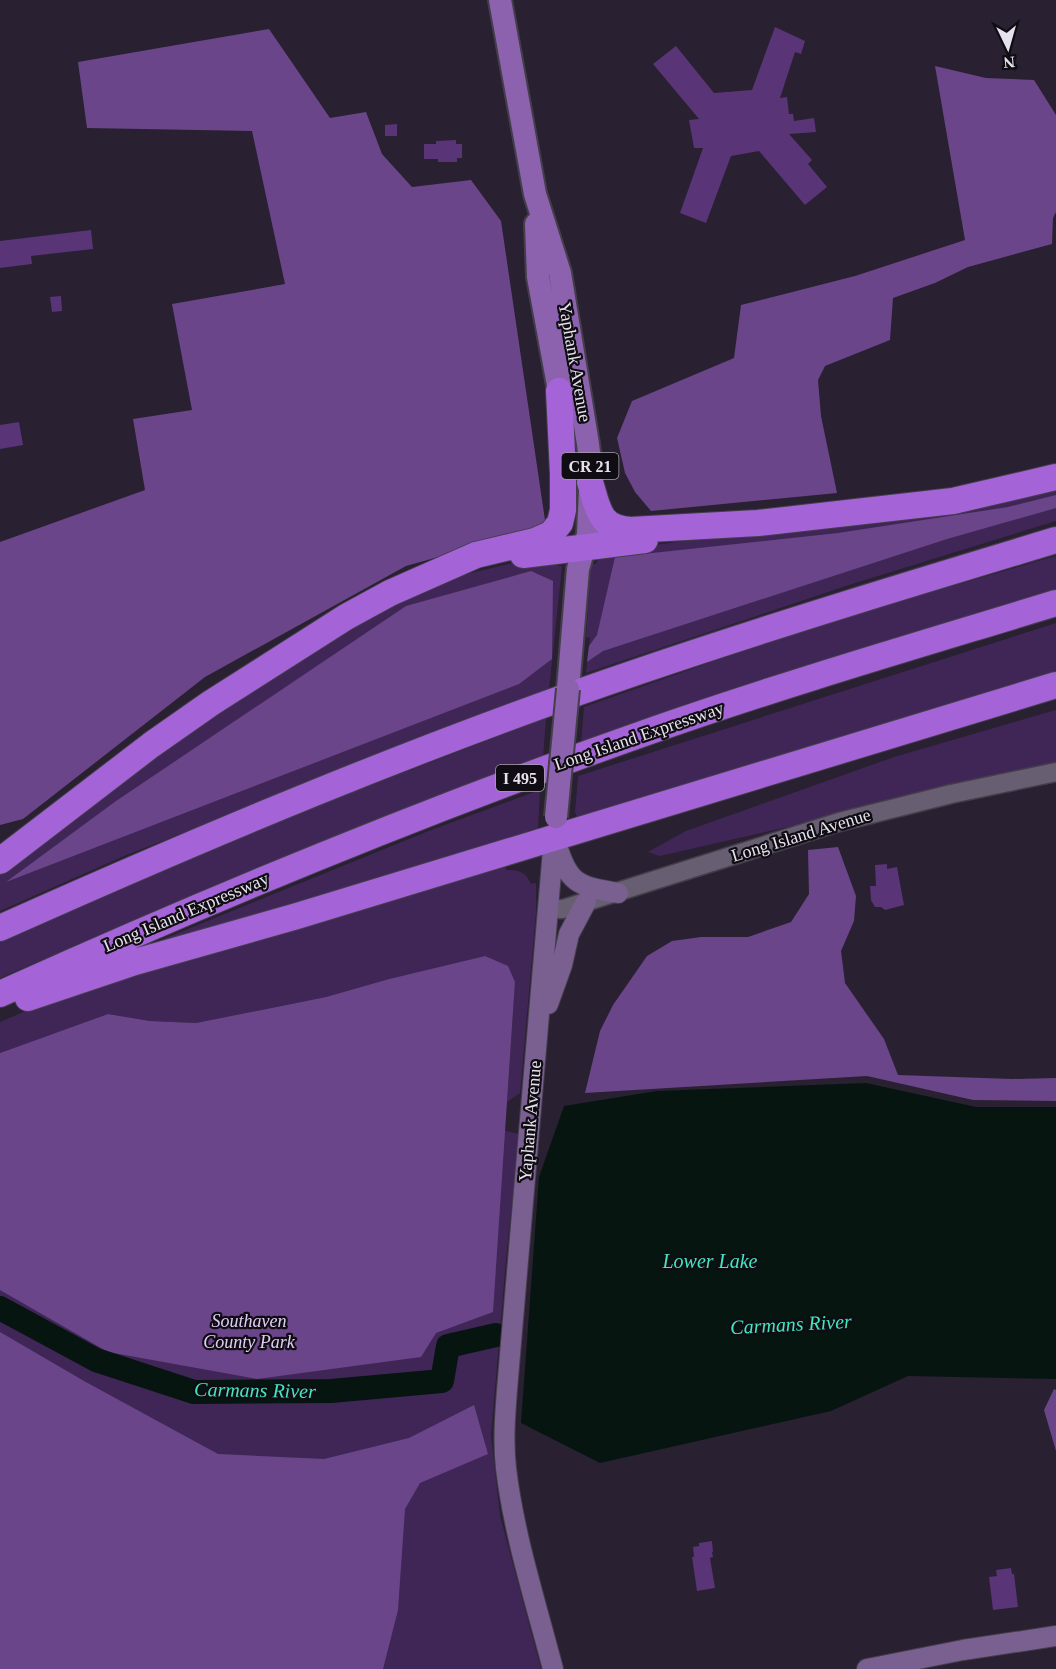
<svg xmlns="http://www.w3.org/2000/svg" width="1056" height="1669" viewBox="0 0 1056 1669" font-family="Georgia,serif">
	<rect width="100%" height="100%" fill="#292031"/>
	<!-- green -->
	<path fill="#402657" d="M 1056,486 L 1056,521 L 852,584 L 586,673 L 590,637 L 586,638 L 591,564 L 596,564 C 600,551 618,552 629,549 Z
		M 1056,556 L 1056,591 L 581,743 L 584,707 L 720,659 L 875,608 Z
		M 526,560 L 556,562 L 558,566 L 562,566 L 549,690 L 124,856 L 0,911 L 0,868 L 204,722 L 371,615 L 454,577 Z
		M 1056,623 L 1056,675 L 586,819 L 577,817 L 575,812 L 578,776 Z
		M 1056,710 L 1056,766 L 660,856 L 648,852 L 686,831 L 894,757 Z
		M 546,718 L 543,758 C 359,824 180,901 0,978 L 0,939 L 238,836 Z
		M 540,790 L 538,828 L 534,834 L 164,948 L 161,940 L 431,830 Z
		M 505,866 L 506,870 C 519,870 526,872 531,884 L 536,883 L 536,913 L 520,1093 L 507,1102 L 515,982 L 485,956 L 389,979 L 326,997 L 196,1023 L 150,1021 L 108,1014 L 0,1053 L 0,1022 L 33,1008 L 124,978 Z
		M 211,1064 L 519,1134 L 506,1260 L 491,1435 L 500,1516 L 541,1669 L 0,1669 L 0,1136 Z"/>
	<!-- forest -->
	<path fill="#6a4589" d="M 269,29 L 330,118 L 366,112 L 382,154 L 412,187 L 471,180 L 501,221 L 546,527 L 406,566 L 205,677 L 23,819 L 0,825 L 0,542 L 145,490 L 133,419 L 192,410 L 172,304 L 285,284 L 252,131 L 87,128 L 78,62 Z
		M 935,66 L 986,78 L 1034,80 L 1056,115 L 1056,212 L 1053,218 L 1052,244 L 968,267 L 935,283 L 893,298 L 890,340 L 825,366 L 818,380 L 821,416 L 837,493 L 651,511 L 635,492 L 625,473 L 617,438 L 632,401 L 734,358 L 741,305 L 855,276 L 965,240 Z
		M 1056,495 L 1056,508 L 947,539 L 603,651 L 587,662 L 589,646 L 597,635 L 615,557 L 838,533 L 1008,507 Z
		M 531,571 L 553,581 L 552,659 L 519,684 L 6,882 L 116,801 L 406,606 Z
		M 838,847 L 856,896 L 854,921 L 841,951 L 845,983 L 884,1039 L 898,1075 L 1012,1079 L 1056,1078 L 1056,1101 L 973,1100 L 867,1076 L 585,1093 L 600,1031 L 613,1005 L 647,956 L 672,941 L 701,937 L 748,937 L 791,922 L 809,894 L 808,850 Z
		M 485,956 L 508,966 L 515,982 L 493,1312 L 436,1333 L 421,1357 L 257,1379 L 108,1352 L 0,1290 L 0,1053 L 108,1014 L 150,1021 L 196,1023 L 326,997 L 389,979 Z
		M 0,1332 L 84,1381 L 218,1454 L 324,1459 L 409,1438 L 474,1405 L 488,1454 L 420,1483 L 405,1509 L 398,1610 L 383,1669 L 0,1669 Z
		M 1054,1389 L 1056,1390 L 1056,1451 L 1044,1410 Z"/>
	<!-- water -->
	<path fill="#071511" d="M 866,1083 L 976,1107 L 1056,1107 L 1056,1379 L 908,1376 L 831,1411 L 600,1463 L 521,1423 L 539,1177 L 564,1106 L 657,1091 Z"/>
	<g fill="none" stroke-linecap="round" stroke-linejoin="round">
		<!-- river -->
		<path stroke="#071511" stroke-width="24" d="M 0,1308 L 96,1360 L 194,1392 L 331,1391 L 442,1381 L 448,1346 L 496,1335"/>
	</g>
	<!-- building -->
	<path fill="#593477" d="M 775,27 L 805,41 L 801,54 L 795,52 L 780,98 L 787,97 L 789,114 L 793,114 L 794,121 L 814,118 L 816,132 L 789,134 L 812,160 L 808,164 L 827,187 L 805,205 L 759,151 L 731,156 L 706,223 L 680,213 L 703,148 L 694,148 L 689,120 L 699,119 L 653,64 L 676,46 L 714,93 L 752,90 Z
		M 397,124 L 397,136 L 385,136 L 385,125 Z
		M 456,140 L 456,144 L 462,144 L 462,158 L 457,158 L 457,162 L 438,162 L 438,159 L 424,159 L 424,144 L 436,144 L 436,141 Z
		M 91,230 L 93,249 L 31,256 L 32,264 L 0,268 L 0,241 Z
		M 61,296 L 62,311 L 52,312 L 50,297 Z
		M 19,422 L 23,445 L 0,449 L 0,425 Z
		M 887,864 L 887,869 L 897,867 L 904,905 L 885,910 L 881,907 L 875,907 L 871,900 L 870,886 L 876,886 L 875,865 Z
		M 712,1541 L 713,1552 L 712,1552 L 713,1557 L 710,1558 L 715,1588 L 697,1591 L 692,1557 L 694,1557 L 693,1547 L 699,1546 L 699,1543 Z
		M 1011,1568 L 1012,1574 L 1014,1574 L 1018,1607 L 993,1610 L 989,1577 L 997,1576 L 996,1570 Z"/>
	<g fill="none" stroke-linecap="round" stroke-linejoin="round">
		<defs>
			<path id="tertiary" d="M 549,909 L 563,909 L 839,822 L 951,794 L 1056,772"/>
			<path id="secondary" d="M 556,843 C 569,884 577,886 618,893
				M 548,1004 L 562,965 L 569,934 L 586,902
				M 553,1669 C 536,1603 514,1536 506,1468 C 503,1442 505,1416 507,1390 L 554,838
				M 867,1669 L 963,1650 L 1056,1636"/>
			<path id="primary" d="M 500,0 L 535,194 L 560,273 L 588,444 L 591,469 L 588,534 L 578,569 L 568,689
				M 536,224 L 538,277 L 562,407"/>
			<path id="motorway" d="M 590,482 C 598,508 599,529 631,530 L 758,523 L 953,501 L 1056,477
				M 523,555 L 645,540
				M 0,861 L 151,745 L 211,703 L 346,617 L 390,593 L 476,555 L 535,541 L 551,534 L 560,523 L 563,510 L 563,474 L 559,391
				M 0,928 C 210,834 422,745 640,671 C 778,624 917,582 1056,540
				M 0,994 C 215,897 433,807 656,729 C 788,683 922,644 1056,603
				M 28,998 L 135,962 L 297,916 L 1056,685"/>
		</defs>
		<!-- tertiary casing -->
		<use href="#tertiary" stroke="#443e4b" stroke-width="21"/>
		<!-- secondary casing -->
		<use href="#secondary" stroke="#443e4b" stroke-width="22"/>
		<!-- primary casing -->
		<use href="#primary" stroke="#443e4b" stroke-width="26"/>
		<!-- motorway casing -->
		<use href="#motorway" stroke="#443e4b" stroke-width="28"/>
		<!-- tertiary -->
		<use href="#tertiary" stroke="#675e71" stroke-width="18"/>
		<!-- secondary -->
		<use href="#secondary" stroke="#796090" stroke-width="20"/>
		<!-- primary -->
		<use href="#primary" stroke="#8c62af" stroke-width="22"/>
		<!-- motorway -->
		<use href="#motorway" stroke="#a464d8" stroke-width="26"/>
		<defs>
			<path id="primary-bridge" d="M 556,817 L 568,689"/>
		</defs>
		<!-- primary-bridge casing -->
		<use href="#primary-bridge" stroke="#443e4b" stroke-width="26" stroke-linecap="butt"/>
		<!-- primary-bridge -->
		<use href="#primary-bridge" stroke="#8c62af" stroke-width="22"/>
	</g>
	<g text-anchor="middle" stroke-width="4.5" stroke-linejoin="round" paint-order="stroke">
		<!-- shield labels -->
		<g fill="#100c13" stroke="#a6a1ab" stroke-width="1.5">
			<rect x="561.5" y="453" width="57" height="26" rx="4.5"/>
			<rect x="496" y="765" width="48" height="26" rx="4.5"/>
		</g>
		<g font-size="16" font-weight="bold" fill="#e6e1ec">
			<text x="590" y="472">CR 21</text>
			<text x="520" y="784">I 495</text>
		</g>
		<!-- street labels -->
		<g font-size="18" fill="#e6e1ec" stroke="#100c13">
			<text transform="translate(575 362) rotate(80)" y="6">Yaphank Avenue</text>
			<text transform="translate(639 736) rotate(-19)" y="6">Long Island Expressway</text>
			<text transform="translate(801 835) rotate(-17)" y="6">Long Island Avenue</text>
			<text transform="translate(186 912) rotate(-23)" y="6">Long Island Expressway</text>
			<text transform="translate(530 1121) rotate(-85)" y="6">Yaphank Avenue</text>
		</g>
		<!-- park labels -->
		<g font-size="18" font-style="italic" fill="#e0cdf4" stroke="#100c13">
			<text x="249" y="1327">Southaven<tspan x="249" dy="21">County Park</tspan></text>
		</g>
		<!-- water labels -->
		<g font-size="20" font-style="italic" fill="#42e7c0" stroke="#100c13">
			<text x="710" y="1268">Lower Lake</text>
			<text transform="translate(791 1324) rotate(-3)" y="7">Carmans River</text>
			<text transform="translate(255 1390) rotate(1)" y="7">Carmans River</text>
		</g>
	</g>
	<!-- north arrow -->
	<g transform="translate(1008 48) rotate(175)" stroke="#100c13" stroke-width="4.5" paint-order="stroke">
	<path d="M0-4.5L10 22L0 15L-10 22Z" fill="#e6e1ec"/>
	<text y="-9" font-size="16" font-weight="bold" text-anchor="middle" fill="#e6e1ec">N</text>
	</g>
</svg>
